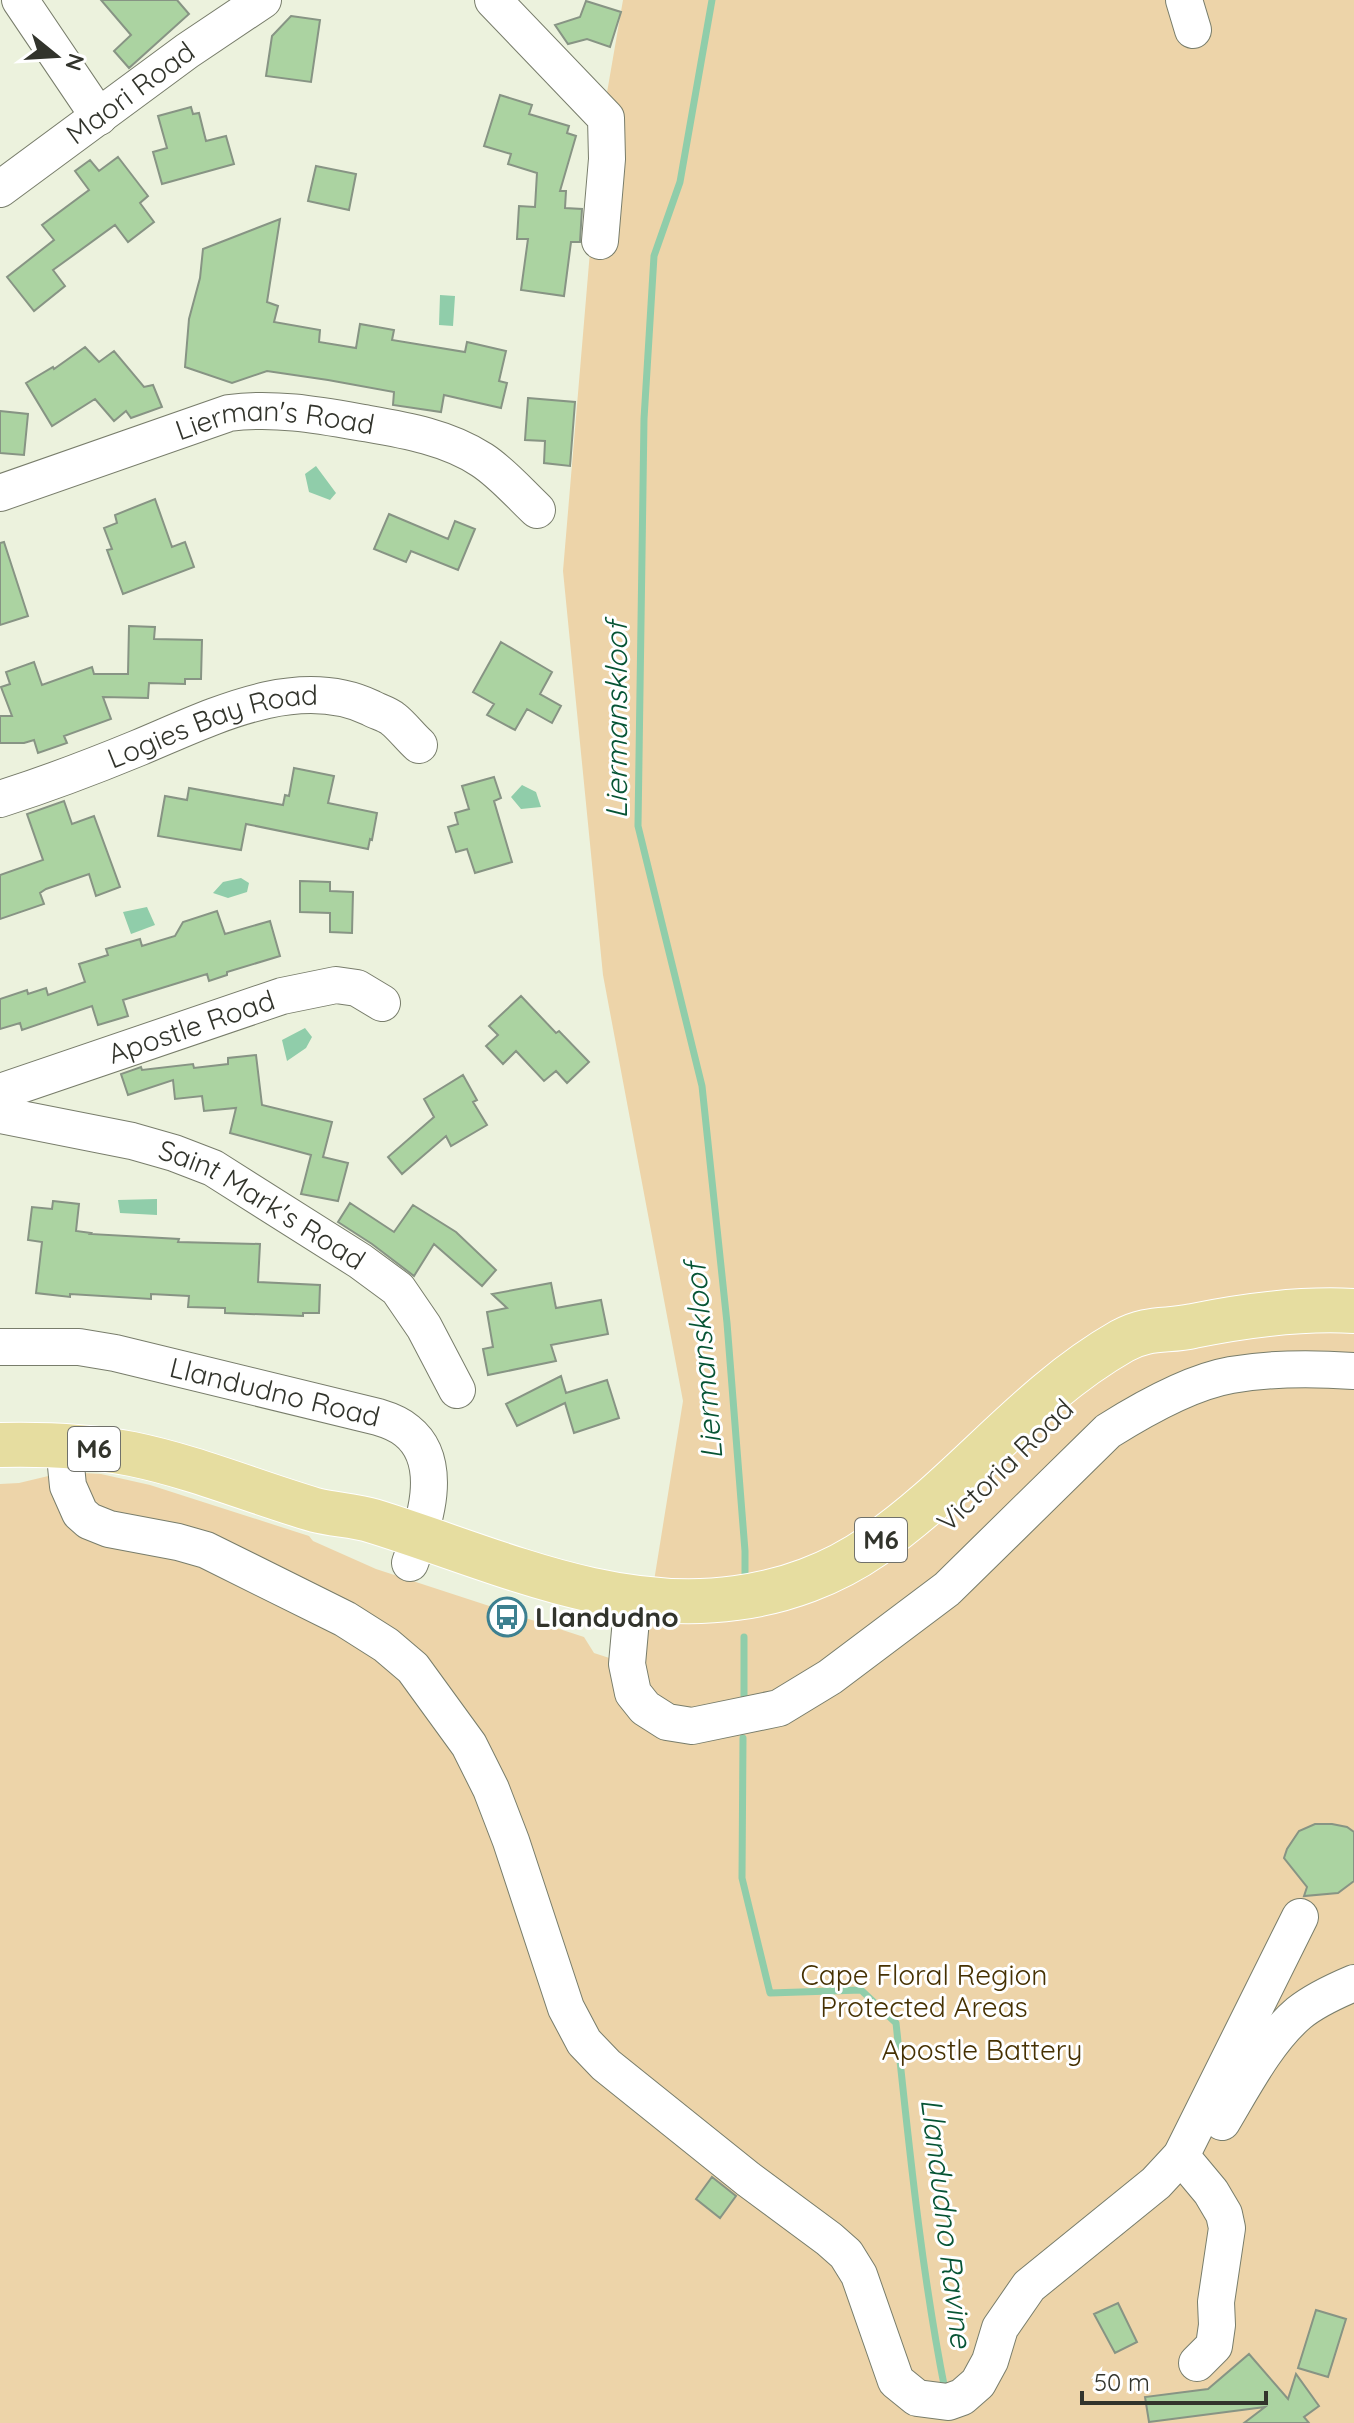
<svg xmlns="http://www.w3.org/2000/svg" width="1354" height="2423" viewBox="0 0 1354 2423" font-family="Quicksand,sans-serif">
	<rect width="100%" height="100%" fill="#ecf2dd"/>
	<!-- green -->
	<path fill="#edd4a9" d="M 623,0 L 1354,0 L 1354,2423 L 0,2423 L 0,1484 L 19,1483 L 65,1472 L 101,1474 L 150,1485 L 309,1536 L 313,1541 L 376,1569 L 584,1637 L 594,1653 L 640,1668 L 683,1401 L 603,975 L 563,571 L 600,133 Z"/>
	<!-- water -->
	<path fill="#90cdaa" d="M 440,295 L 455,296 L 453,326 L 439,325 Z
		M 316,466 L 336,493 L 330,500 L 309,492 L 305,474 Z
		M 522,785 L 536,792 L 541,807 L 521,809 L 511,797 Z
		M 241,878 L 249,883 L 247,892 L 228,898 L 213,893 L 223,882 Z
		M 147,907 L 155,925 L 131,934 L 123,912 Z
		M 305,1028 L 312,1037 L 306,1048 L 287,1061 L 282,1040 Z
		M 157,1199 L 157,1215 L 120,1213 L 118,1200 Z"/>
	<g fill="none" stroke-linecap="round" stroke-linejoin="round">
		<!-- stream -->
		<path stroke="#90cdaa" stroke-width="7" d="M 712,0 L 680,182 L 654,256 L 644,419 L 638,826 L 702,1086 L 727,1323 L 745,1551 L 745,1580
			M 744,1696 L 744,1637
			M 743,1738 L 742,1878 L 770,1993 L 861,1990 L 896,2023 C 909,2145 921,2269 945,2390"/>
	</g>
	<!-- building -->
	<path fill="#abd3a1" stroke="#879484" stroke-width="2" d="M 101,0 L 177,0 L 189,14 L 129,68 L 114,51 L 131,35 Z
		M 586,1 L 621,12 L 610,47 L 587,39 L 568,44 L 555,25 L 580,17 Z
		M 291,16 L 320,20 L 311,82 L 266,76 L 272,36 Z
		M 500,95 L 532,105 L 529,114 L 569,126 L 567,133 L 576,136 L 560,191 L 566,191 L 565,208 L 582,209 L 580,242 L 571,242 L 564,296 L 521,290 L 528,239 L 517,239 L 519,206 L 535,207 L 537,173 L 508,164 L 511,154 L 484,146 Z
		M 191,107 L 193,114 L 199,113 L 206,141 L 226,136 L 234,164 L 162,184 L 153,152 L 167,148 L 158,116 Z
		M 118,157 L 148,196 L 140,203 L 154,222 L 128,242 L 115,225 L 53,270 L 65,286 L 34,311 L 7,277 L 54,240 L 42,225 L 89,190 L 75,171 L 90,160 L 99,171 Z
		M 316,166 L 356,174 L 349,210 L 308,201 Z
		M 280,219 L 267,302 L 278,306 L 274,322 L 320,330 L 319,342 L 356,348 L 360,324 L 394,330 L 392,340 L 465,352 L 467,342 L 506,351 L 499,381 L 507,383 L 501,408 L 444,395 L 441,412 L 393,405 L 394,392 L 328,380 L 267,371 L 232,383 L 185,367 L 189,319 L 200,278 L 203,249 Z
		M 85,347 L 99,362 L 114,351 L 144,387 L 153,385 L 162,407 L 131,418 L 126,411 L 114,421 L 95,399 L 52,426 L 26,383 L 53,367 L 54,369 Z
		M 528,398 L 575,402 L 570,466 L 544,463 L 545,441 L 525,440 Z
		M 0,411 L 28,414 L 24,455 L 0,453 Z
		M 155,499 L 172,547 L 185,542 L 194,567 L 123,594 L 107,550 L 112,549 L 104,528 L 117,523 L 115,515 Z
		M 389,514 L 448,539 L 455,521 L 475,529 L 458,570 L 411,551 L 406,562 L 374,549 Z
		M 4,542 L 28,616 L 0,625 L 0,543 Z
		M 129,626 L 155,627 L 154,639 L 202,640 L 201,679 L 185,679 L 185,684 L 149,683 L 148,698 L 103,697 L 111,719 L 64,736 L 67,743 L 38,753 L 34,740 L 24,743 L 0,743 L 0,716 L 12,716 L 1,687 L 10,684 L 6,672 L 34,662 L 42,685 L 92,667 L 94,674 L 128,674 Z
		M 501,642 L 552,672 L 540,694 L 561,706 L 552,723 L 527,709 L 515,730 L 487,715 L 494,704 L 473,692 Z
		M 294,768 L 334,776 L 328,803 L 377,813 L 372,840 L 370,839 L 368,849 L 246,824 L 241,850 L 158,836 L 165,796 L 187,800 L 189,788 L 283,805 L 285,795 L 289,796 Z
		M 494,777 L 501,798 L 494,801 L 512,862 L 475,873 L 467,849 L 456,852 L 448,827 L 458,824 L 455,813 L 469,809 L 462,786 Z
		M 64,801 L 72,824 L 94,816 L 120,887 L 96,896 L 89,874 L 46,889 L 40,893 L 44,904 L 0,919 L 0,875 L 43,860 L 27,814 Z
		M 300,881 L 330,882 L 330,891 L 353,892 L 352,933 L 330,932 L 330,913 L 300,912 Z
		M 217,911 L 225,934 L 270,921 L 280,956 L 227,972 L 227,975 L 209,981 L 207,974 L 123,1000 L 128,1016 L 98,1025 L 92,1006 L 22,1030 L 20,1023 L 0,1029 L 0,999 L 27,990 L 28,994 L 46,988 L 48,995 L 85,982 L 79,964 L 108,955 L 106,949 L 140,939 L 142,946 L 175,936 L 183,922 Z
		M 521,996 L 556,1033 L 559,1031 L 589,1062 L 567,1083 L 556,1071 L 544,1081 L 516,1051 L 503,1064 L 486,1046 L 498,1035 L 489,1026 Z
		M 256,1055 L 262,1105 L 332,1122 L 323,1157 L 348,1163 L 338,1201 L 301,1194 L 311,1155 L 230,1133 L 236,1108 L 204,1111 L 202,1096 L 175,1099 L 173,1080 L 128,1095 L 121,1074 L 141,1067 L 142,1070 L 193,1064 L 194,1068 L 228,1064 L 228,1058 Z
		M 463,1075 L 477,1100 L 473,1102 L 487,1125 L 451,1146 L 446,1136 L 402,1174 L 388,1157 L 434,1117 L 424,1099 Z
		M 53,1201 L 79,1204 L 76,1231 L 91,1233 L 90,1234 L 179,1239 L 178,1242 L 260,1244 L 258,1282 L 320,1285 L 319,1313 L 303,1313 L 303,1316 L 225,1313 L 225,1308 L 188,1307 L 189,1296 L 151,1294 L 151,1299 L 70,1294 L 70,1297 L 36,1293 L 42,1242 L 28,1240 L 32,1207 L 52,1209 Z
		M 350,1203 L 394,1232 L 413,1205 L 456,1232 L 496,1270 L 482,1286 L 434,1244 L 414,1276 L 372,1244 L 338,1222 Z
		M 551,1283 L 556,1308 L 601,1300 L 608,1334 L 551,1345 L 556,1361 L 488,1375 L 483,1349 L 493,1347 L 487,1312 L 507,1308 L 492,1294 Z
		M 561,1376 L 566,1393 L 607,1380 L 619,1418 L 574,1433 L 565,1403 L 517,1426 L 506,1404 Z
		M 1315,1824 L 1332,1824 L 1347,1827 L 1354,1832 L 1354,1881 L 1338,1893 L 1304,1896 L 1307,1887 L 1284,1858 L 1287,1849 L 1299,1831 Z
		M 712,2177 L 736,2196 L 720,2218 L 696,2199 Z
		M 1118,2303 L 1137,2342 L 1115,2353 L 1094,2314 Z
		M 1316,2310 L 1346,2319 L 1328,2377 L 1298,2368 Z
		M 1249,2354 L 1288,2399 L 1296,2374 L 1319,2406 L 1304,2417 L 1309,2423 L 1244,2423 L 1265,2407 L 1149,2422 L 1145,2397 L 1208,2389 Z"/>
	<g fill="none" stroke-linecap="round" stroke-linejoin="round">
		<defs>
			<g id="minor">
				<path d="M 20,0 L 99,117"/>
				<path d="M 493,0 L 606,118 L 607,159 L 600,241"/>
				<path d="M 1184,0 L 1193,30"/>
				<path id="s1" d="M 0,189 L 187,51 L 263,0"/>
				<path id="s2" d="M 0,493 L 229,413 C 275,407 318,415 364,423 C 404,430 447,437 482,460 C 502,473 519,493 537,510"/>
				<path id="s3" d="M 0,799 C 47,784 92,767 138,748 C 208,719 296,672 371,708 C 378,712 387,714 393,719 C 402,726 410,737 419,745"/>
				<path id="s4" d="M 0,1092 L 282,996 L 336,985 L 357,988 L 382,1003"/>
				<path id="s5" d="M 0,1115 L 132,1141 L 174,1153 L 213,1168 L 360,1261 L 398,1289 L 424,1327 L 457,1390"/>
				<path id="s6" d="M 0,1347 L 79,1347 L 115,1353 L 378,1417 C 388,1420 399,1424 407,1431 C 446,1462 424,1525 410,1563"/>
				<path d="M 64,1446 L 68,1486 L 80,1513 L 89,1521 L 109,1529 L 178,1542 L 206,1550 L 345,1619 L 386,1645 L 413,1668 L 469,1745 L 491,1789 L 511,1841 L 566,2008 L 584,2042 L 606,2065 L 748,2179 L 829,2239 L 846,2254 L 859,2275 L 896,2381 L 917,2398 L 948,2402 L 962,2397 L 978,2383 L 990,2361 L 1000,2328 L 1029,2286 L 1156,2183 L 1181,2156 L 1300,1917"/>
				<path d="M 633,1597 L 627,1664 L 633,1693 L 645,1708 L 667,1722 L 692,1726 L 779,1708 L 830,1677 L 947,1589 L 1108,1431 C 1143,1409 1191,1382 1231,1375 C 1271,1368 1313,1368 1354,1371"/>
				<path d="M 1222,2122 C 1243,2087 1267,2040 1299,2013 C 1315,2000 1335,1991 1354,1983"/>
				<path d="M 1181,2156 L 1211,2192 L 1224,2214 L 1227,2228 L 1216,2302 L 1217,2325 L 1214,2346 L 1197,2363"/>
			</g>
			<path id="major" d="M 0,1445 C 44,1444 89,1446 132,1454 C 195,1467 254,1492 315,1510 C 334,1515 354,1515 373,1521 C 490,1557 610,1616 736,1598 C 784,1592 833,1574 873,1546 C 962,1485 1027,1395 1122,1341 C 1149,1326 1167,1332 1193,1326 C 1247,1315 1299,1308 1354,1311"/>
		</defs>
		<!-- minor casing -->
		<use href="#minor" stroke="#787d6b" stroke-width="38"/>
		<!-- major casing -->
		<use href="#major" stroke="#fff" stroke-width="46"/>
		<!-- minor -->
		<use href="#minor" stroke="#fff" stroke-width="36"/>
		<!-- major -->
		<use href="#major" stroke="#e6dda0" stroke-width="44"/>
	</g>
	<!-- icons -->
	<defs>
		<symbol id="bus-ring" viewBox="-11 -11 22 22"><circle r="9.5" fill="#fff" stroke="#3d8090" stroke-width="1.5"/><path d="M-5-6H5V4H4V6H2V4H-2V6H-4V4H-5ZM-3.5-4V0h7V-4ZM-3.5 1.2v1.5H-2V1.2ZM2 1.2v1.5H3.5V1.2Z" fill="#3d8090"/></symbol>
	</defs>
	<g fill-rule="evenodd">
		<use href="#bus-ring" x="485" y="1595" width="44" height="44"/>
	</g>
	<g text-anchor="middle" stroke-width="6" stroke-linejoin="round" paint-order="stroke">
		<!-- shield labels -->
		<g fill="#fff" stroke="#70716b" stroke-width="2">
			<rect x="68" y="1427" width="52" height="44" rx="6"/>
			<rect x="855" y="1518" width="52" height="44" rx="6"/>
		</g>
		<g font-size="26" font-weight="bold" fill="#32342c">
			<text x="94" y="1458">M6</text>
			<text x="881" y="1549">M6</text>
		</g>
		<!-- street labels -->
		<g font-size="28" fill="#32342c" stroke="#fff">
			<text dy="10" stroke="none"><textPath href="#s1" startOffset="162">Maori Road</textPath></text>
			<text dy="10" stroke="none"><textPath href="#s2" startOffset="288">Lierman's Road</textPath></text>
			<text dy="10" stroke="none"><textPath href="#s3" startOffset="226">Logies Bay Road</textPath></text>
			<text dy="10" stroke="none"><textPath href="#s4" startOffset="202">Apostle Road</textPath></text>
			<text dy="10" stroke="none"><textPath href="#s5" startOffset="280">Saint Mark's Road</textPath></text>
			<text dy="10" stroke="none"><textPath href="#s6" startOffset="280">Llandudno Road</textPath></text>
			<text transform="translate(1005 1465) rotate(-44)" y="10">Victoria Road</text>
		</g>
		<!-- poi labels -->
		<g font-size="28" font-weight="bold" fill="#32342c" stroke="#fff" text-anchor="start">
			<text x="535" y="1627">Llandudno</text>
		</g>
		<!-- park labels -->
		<g font-size="28" fill="#463102" stroke="#fff">
			<text x="924" y="1985">Cape Floral Region<tspan x="924" dy="32">Protected Areas</tspan></text>
			<text x="982" y="2060">Apostle Battery</text>
		</g>
		<!-- water labels -->
		<g font-size="30" font-style="italic" fill="#065434" stroke="#fff">
			<text transform="translate(617 720) rotate(-90)" y="10">Liermanskloof</text>
			<text transform="translate(704 1361) rotate(-95)" y="10">Liermanskloof</text>
			<text transform="translate(946 2223) rotate(83)" y="10">Llandudno Ravine</text>
		</g>
	</g>
	<!-- north arrow -->
	<g transform="translate(56 56) rotate(108)" stroke="#ffffff" stroke-width="6" paint-order="stroke">
	<path d="M0-6L14 30L0 20L-14 30Z" fill="#32342c"/>
	<text y="-12" font-size="22" font-weight="bold" text-anchor="middle" fill="#32342c">N</text>
	</g>
	<!-- scale -->
	<path d="M1082 2391v12h184v-12" fill="none" stroke="#32342c" stroke-width="4"/>
	<text x="1094" y="2391" font-size="24" fill="#32342c" stroke="#ffffff" stroke-width="6" paint-order="stroke">50 m</text>
</svg>
